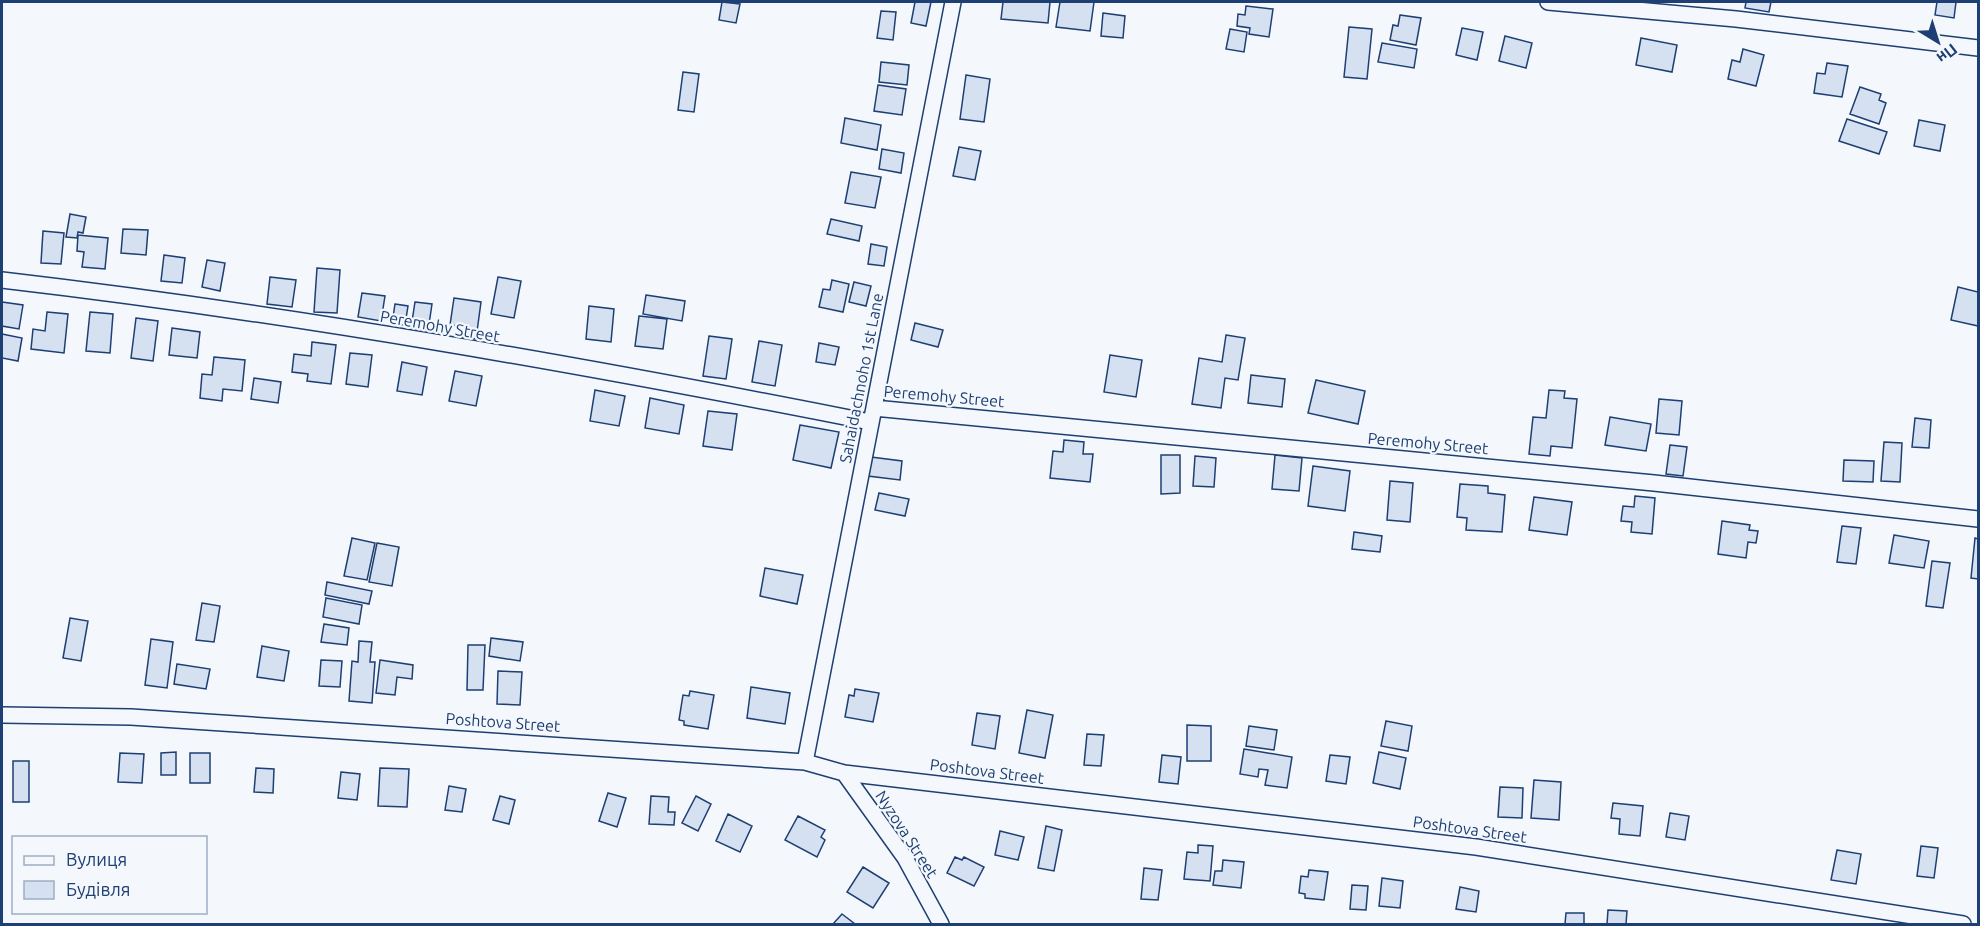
<svg xmlns="http://www.w3.org/2000/svg" width="1980" height="926" viewBox="0 0 1980 926" font-family="Ubuntu,sans-serif">
	<rect width="100%" height="100%" fill="#f4f7fb"/>
	<!-- building -->
	<path fill="#d5e0f0" stroke="#1d3f73" stroke-width="1.5" d="M 722,2 L 740,4 L 736,23 L 719,20 Z
		M 915,2 L 931,2 L 926,26 L 911,23 Z
		M 1003,2 L 1050,2 L 1048,23 L 1001,19 Z
		M 1060,2 L 1094,2 L 1090,31 L 1056,27 Z
		M 1746,2 L 1771,2 L 1769,12 L 1745,8 Z
		M 1937,2 L 1956,2 L 1954,18 L 1935,15 Z
		M 1246,6 L 1273,9 L 1269,37 L 1249,34 L 1250,28 L 1237,26 L 1238,14 L 1245,15 Z
		M 881,11 L 896,12 L 893,40 L 877,38 Z
		M 1103,13 L 1125,16 L 1123,38 L 1101,36 Z
		M 1400,15 L 1421,18 L 1416,45 L 1390,40 L 1393,25 L 1398,26 Z
		M 1349,27 L 1372,29 L 1367,79 L 1344,77 Z
		M 1462,28 L 1483,32 L 1477,60 L 1456,55 Z
		M 1230,29 L 1247,32 L 1244,52 L 1226,49 Z
		M 1505,36 L 1532,43 L 1526,68 L 1499,61 Z
		M 1641,38 L 1677,45 L 1672,72 L 1636,65 Z
		M 1382,43 L 1417,49 L 1414,68 L 1378,62 Z
		M 1743,49 L 1764,55 L 1756,86 L 1728,79 L 1732,60 L 1740,62 Z
		M 881,62 L 909,65 L 907,85 L 879,82 Z
		M 1827,63 L 1848,66 L 1842,97 L 1814,93 L 1817,73 L 1825,74 Z
		M 683,72 L 699,74 L 694,112 L 678,110 Z
		M 966,75 L 990,79 L 984,122 L 960,119 Z
		M 878,85 L 906,89 L 902,115 L 874,111 Z
		M 1860,87 L 1881,94 L 1879,100 L 1886,103 L 1879,124 L 1850,114 Z
		M 845,118 L 881,125 L 877,150 L 841,143 Z
		M 1847,119 L 1887,132 L 1879,154 L 1839,141 Z
		M 1919,120 L 1945,125 L 1940,151 L 1914,146 Z
		M 959,147 L 981,151 L 975,180 L 953,176 Z
		M 882,149 L 904,153 L 901,173 L 879,169 Z
		M 851,172 L 881,177 L 875,208 L 845,203 Z
		M 70,214 L 86,217 L 83,233 L 78,232 L 77,238 L 66,237 Z
		M 831,219 L 862,226 L 859,241 L 827,234 Z
		M 123,229 L 148,230 L 146,255 L 121,253 Z
		M 43,231 L 64,233 L 61,264 L 41,263 Z
		M 78,235 L 108,238 L 105,269 L 82,267 L 84,252 L 77,251 Z
		M 871,244 L 887,247 L 884,266 L 868,264 Z
		M 164,255 L 185,258 L 182,283 L 161,281 Z
		M 207,260 L 225,263 L 220,291 L 202,287 Z
		M 317,268 L 340,270 L 337,313 L 314,312 Z
		M 270,277 L 296,280 L 292,307 L 267,304 Z
		M 498,277 L 521,281 L 514,318 L 491,314 Z
		M 832,280 L 849,284 L 843,312 L 819,307 L 823,289 L 830,290 Z
		M 854,282 L 871,286 L 866,306 L 849,302 Z
		M 1958,287 L 1978,292 L 1978,326 L 1951,320 Z
		M 362,293 L 385,296 L 381,321 L 358,317 Z
		M 646,295 L 685,301 L 682,321 L 643,314 Z
		M 454,298 L 481,302 L 476,339 L 457,337 L 459,326 L 450,325 Z
		M 2,302 L 23,305 L 19,329 L 2,326 Z
		M 415,302 L 432,304 L 428,331 L 411,328 Z
		M 395,304 L 408,306 L 405,325 L 392,324 Z
		M 589,306 L 614,309 L 611,342 L 586,339 Z
		M 47,312 L 68,314 L 64,353 L 31,349 L 33,329 L 45,331 Z
		M 90,312 L 113,314 L 110,353 L 86,351 Z
		M 639,316 L 667,319 L 663,349 L 635,346 Z
		M 136,318 L 158,321 L 153,361 L 131,358 Z
		M 915,323 L 943,330 L 938,347 L 911,340 Z
		M 172,328 L 200,332 L 197,358 L 169,355 Z
		M 2,334 L 22,338 L 18,361 L 2,358 Z
		M 1226,335 L 1245,338 L 1238,380 L 1225,378 L 1221,408 L 1192,404 L 1199,358 L 1222,362 Z
		M 709,336 L 732,339 L 726,379 L 703,376 Z
		M 759,341 L 782,345 L 775,386 L 752,382 Z
		M 312,342 L 336,345 L 331,384 L 307,381 L 308,374 L 292,372 L 294,354 L 311,356 Z
		M 819,343 L 839,347 L 835,365 L 816,362 Z
		M 350,353 L 372,355 L 368,387 L 346,384 Z
		M 1110,355 L 1142,360 L 1136,397 L 1104,392 Z
		M 214,357 L 245,360 L 242,391 L 223,389 L 222,401 L 200,398 L 202,374 L 212,375 Z
		M 402,362 L 427,367 L 422,395 L 397,391 Z
		M 455,371 L 482,376 L 476,406 L 449,401 Z
		M 1251,375 L 1285,379 L 1282,407 L 1248,403 Z
		M 254,378 L 281,382 L 278,403 L 251,399 Z
		M 1316,380 L 1365,391 L 1358,424 L 1308,413 Z
		M 595,390 L 625,396 L 619,426 L 590,421 Z
		M 1549,390 L 1565,391 L 1564,398 L 1577,399 L 1572,448 L 1551,446 L 1550,456 L 1529,454 L 1533,417 L 1546,418 Z
		M 650,398 L 684,405 L 679,434 L 645,428 Z
		M 1659,399 L 1682,401 L 1679,435 L 1656,433 Z
		M 708,411 L 737,414 L 732,450 L 703,446 Z
		M 1610,417 L 1651,424 L 1646,451 L 1605,445 Z
		M 1915,418 L 1931,420 L 1929,448 L 1912,447 Z
		M 800,425 L 839,432 L 831,468 L 793,460 Z
		M 1064,440 L 1084,442 L 1083,454 L 1093,454 L 1090,482 L 1050,478 L 1053,451 L 1063,452 Z
		M 1884,442 L 1902,443 L 1900,482 L 1881,481 Z
		M 1670,445 L 1687,447 L 1683,476 L 1666,474 Z
		M 1161,455 L 1180,455 L 1180,493 L 1161,494 Z
		M 1275,455 L 1302,458 L 1299,491 L 1272,489 Z
		M 1195,456 L 1216,458 L 1214,487 L 1193,486 Z
		M 871,457 L 902,461 L 900,480 L 868,476 Z
		M 1844,460 L 1874,461 L 1873,482 L 1843,481 Z
		M 1313,466 L 1350,471 L 1345,511 L 1308,506 Z
		M 1390,481 L 1413,483 L 1410,522 L 1387,520 Z
		M 1460,484 L 1488,486 L 1488,493 L 1505,495 L 1502,532 L 1466,530 L 1467,518 L 1457,517 Z
		M 879,493 L 909,499 L 905,516 L 875,510 Z
		M 1635,496 L 1655,498 L 1652,534 L 1631,532 L 1632,522 L 1621,521 L 1623,506 L 1634,507 Z
		M 1534,497 L 1572,502 L 1567,535 L 1529,530 Z
		M 1722,521 L 1750,525 L 1749,530 L 1758,531 L 1756,543 L 1748,542 L 1746,558 L 1718,554 Z
		M 1842,526 L 1861,528 L 1856,564 L 1837,562 Z
		M 1354,532 L 1382,536 L 1380,552 L 1352,549 Z
		M 1894,535 L 1929,541 L 1924,568 L 1889,563 Z
		M 352,538 L 375,543 L 367,580 L 344,576 Z
		M 1975,538 L 1978,539 L 1978,579 L 1971,578 Z
		M 377,543 L 399,547 L 392,586 L 369,582 Z
		M 1932,561 L 1950,563 L 1943,608 L 1926,606 Z
		M 765,568 L 803,575 L 797,604 L 760,596 Z
		M 327,582 L 372,591 L 369,604 L 325,595 Z
		M 326,598 L 362,605 L 359,624 L 323,617 Z
		M 202,603 L 220,606 L 214,642 L 196,640 Z
		M 70,618 L 88,621 L 81,661 L 63,658 Z
		M 324,624 L 349,628 L 347,645 L 321,642 Z
		M 491,638 L 523,642 L 520,661 L 489,656 Z
		M 151,639 L 173,642 L 167,688 L 145,685 Z
		M 359,641 L 372,642 L 370,662 L 375,662 L 372,703 L 349,701 L 352,661 L 358,662 Z
		M 468,645 L 485,645 L 483,690 L 467,690 Z
		M 262,646 L 289,651 L 284,681 L 257,677 Z
		M 321,660 L 342,661 L 340,687 L 319,686 Z
		M 380,660 L 413,665 L 412,679 L 397,677 L 395,695 L 376,693 Z
		M 177,664 L 210,669 L 206,689 L 174,684 Z
		M 498,671 L 522,672 L 520,705 L 497,704 Z
		M 751,687 L 790,693 L 785,724 L 747,718 Z
		M 855,689 L 879,693 L 873,722 L 845,717 L 849,695 L 854,696 Z
		M 690,691 L 714,695 L 708,729 L 684,725 L 684,721 L 679,720 L 683,695 L 689,696 Z
		M 1027,710 L 1053,715 L 1045,758 L 1019,753 Z
		M 977,713 L 1000,716 L 995,749 L 972,745 Z
		M 1386,721 L 1412,726 L 1408,751 L 1381,746 Z
		M 1187,725 L 1211,726 L 1211,761 L 1187,761 Z
		M 1249,726 L 1277,730 L 1274,750 L 1246,746 Z
		M 1087,734 L 1104,735 L 1101,766 L 1084,765 Z
		M 1244,749 L 1292,757 L 1287,788 L 1265,785 L 1268,770 L 1259,769 L 1258,777 L 1240,774 Z
		M 176,752 L 176,775 L 161,775 L 161,753 Z
		M 1379,752 L 1406,758 L 1400,789 L 1373,783 Z
		M 120,753 L 144,754 L 142,783 L 118,782 Z
		M 190,753 L 210,753 L 210,783 L 190,783 Z
		M 1162,755 L 1181,757 L 1178,784 L 1159,782 Z
		M 1330,755 L 1350,757 L 1346,784 L 1326,781 Z
		M 13,761 L 29,761 L 29,802 L 13,802 Z
		M 256,768 L 274,769 L 273,793 L 254,792 Z
		M 380,768 L 409,769 L 407,807 L 378,806 Z
		M 341,772 L 360,774 L 357,800 L 338,798 Z
		M 1534,780 L 1561,782 L 1559,820 L 1531,818 Z
		M 449,786 L 466,789 L 462,812 L 445,810 Z
		M 1500,787 L 1523,788 L 1522,818 L 1498,817 Z
		M 608,793 L 626,798 L 617,827 L 599,821 Z
		M 500,796 L 515,800 L 509,824 L 493,820 Z
		M 651,796 L 669,797 L 668,812 L 675,812 L 674,825 L 649,824 Z
		M 696,796 L 711,804 L 698,831 L 682,823 Z
		M 1613,803 L 1643,806 L 1640,836 L 1619,834 L 1620,819 L 1611,818 Z
		M 1670,813 L 1689,816 L 1685,840 L 1666,837 Z
		M 728,814 L 752,826 L 740,852 L 716,841 Z
		M 798,816 L 825,830 L 821,837 L 825,840 L 817,857 L 785,840 Z
		M 1046,826 L 1062,830 L 1054,871 L 1038,868 Z
		M 1000,831 L 1024,837 L 1018,860 L 995,855 Z
		M 1198,845 L 1213,846 L 1210,881 L 1184,879 L 1187,852 L 1198,853 Z
		M 1921,846 L 1938,848 L 1934,878 L 1917,876 Z
		M 1837,850 L 1861,854 L 1856,884 L 1831,880 Z
		M 955,857 L 962,860 L 964,857 L 984,867 L 974,886 L 947,873 Z
		M 1223,860 L 1244,862 L 1241,888 L 1213,885 L 1215,871 L 1222,871 Z
		M 863,867 L 889,883 L 873,908 L 847,892 Z
		M 1144,868 L 1162,870 L 1158,900 L 1141,899 Z
		M 1309,870 L 1328,872 L 1324,900 L 1305,898 L 1305,894 L 1299,893 L 1301,876 L 1308,877 Z
		M 1382,878 L 1403,881 L 1400,908 L 1379,906 Z
		M 1352,885 L 1368,886 L 1366,910 L 1350,909 Z
		M 1460,887 L 1479,891 L 1476,912 L 1456,909 Z
		M 1608,910 L 1627,911 L 1626,924 L 1607,924 Z
		M 1566,913 L 1584,913 L 1584,924 L 1565,924 Z
		M 842,914 L 855,924 L 833,924 Z"/>
	<g fill="none" stroke-linecap="round" stroke-linejoin="round">
		<defs>
			<path id="minor" d="M 1548,2 L 1736,19 L 1978,48
				M 2,280 C 293,314 582,365 870,422
				M 874,408 L 1654,483 L 1978,519
				M 2,715 L 131,717 L 805,762 L 844,773 L 1476,847 L 1963,924
				M 805,762 L 953,2
				M 844,773 L 905,858 L 941,924"/>
		</defs>
		<!-- minor casing -->
		<use href="#minor" stroke="#1d3f73" stroke-width="18"/>
		<!-- minor -->
		<use href="#minor" stroke="#f4f7fb" stroke-width="15"/>
	</g>
	<g text-anchor="middle" stroke-width="4.5" stroke-linejoin="round" paint-order="stroke">
		<!-- street labels -->
		<g font-size="16" fill="#1d3f73" stroke="#f4f7fb">
			<text transform="translate(440 326) rotate(10)" y="6">Peremohy Street</text>
			<text transform="translate(861 378) rotate(-79)" y="6">Sahaidachnoho 1st Lane</text>
			<text transform="translate(944 396) rotate(5)" y="6">Peremohy Street</text>
			<text transform="translate(1428 443) rotate(5)" y="6">Peremohy Street</text>
			<text transform="translate(503 722) rotate(4)" y="6">Poshtova Street</text>
			<text transform="translate(987 771) rotate(7)" y="6">Poshtova Street</text>
			<text transform="translate(1470 829) rotate(8)" y="6">Poshtova Street</text>
			<text transform="translate(907 834) rotate(57)" y="6">Nyzova Street</text>
		</g>
	</g>
	<!-- border -->
	<rect width="1980" height="926" fill="none" stroke="#1d3f73" stroke-width="6"/>
	<!-- legend -->
	<rect x="12" y="836" width="195" height="78" fill="#f4f7fb" stroke="#9eadc5" stroke-width="1.5"/>
	<rect x="24" y="856" width="30" height="9" fill="#f4f7fb" stroke="#9eadc5" stroke-width="1.5"/>
	<text x="66" y="866" font-size="18" fill="#1d3f73">Вулиця</text>
	<rect x="24" y="881" width="30" height="18" fill="#d5e0f0" stroke="#9eadc5" stroke-width="1.5"/>
	<text x="66" y="896" font-size="18" fill="#1d3f73">Будівля</text>
	<!-- north arrow -->
	<g transform="translate(1938 42) rotate(142)" stroke="#f4f7fb" stroke-width="4.5" paint-order="stroke">
	<path d="M0-4.5L10 22L0 15L-10 22Z" fill="#1d3f73"/>
	<text y="-9" font-size="16" font-weight="bold" text-anchor="middle" fill="#1d3f73">Пн</text>
	</g>
</svg>
